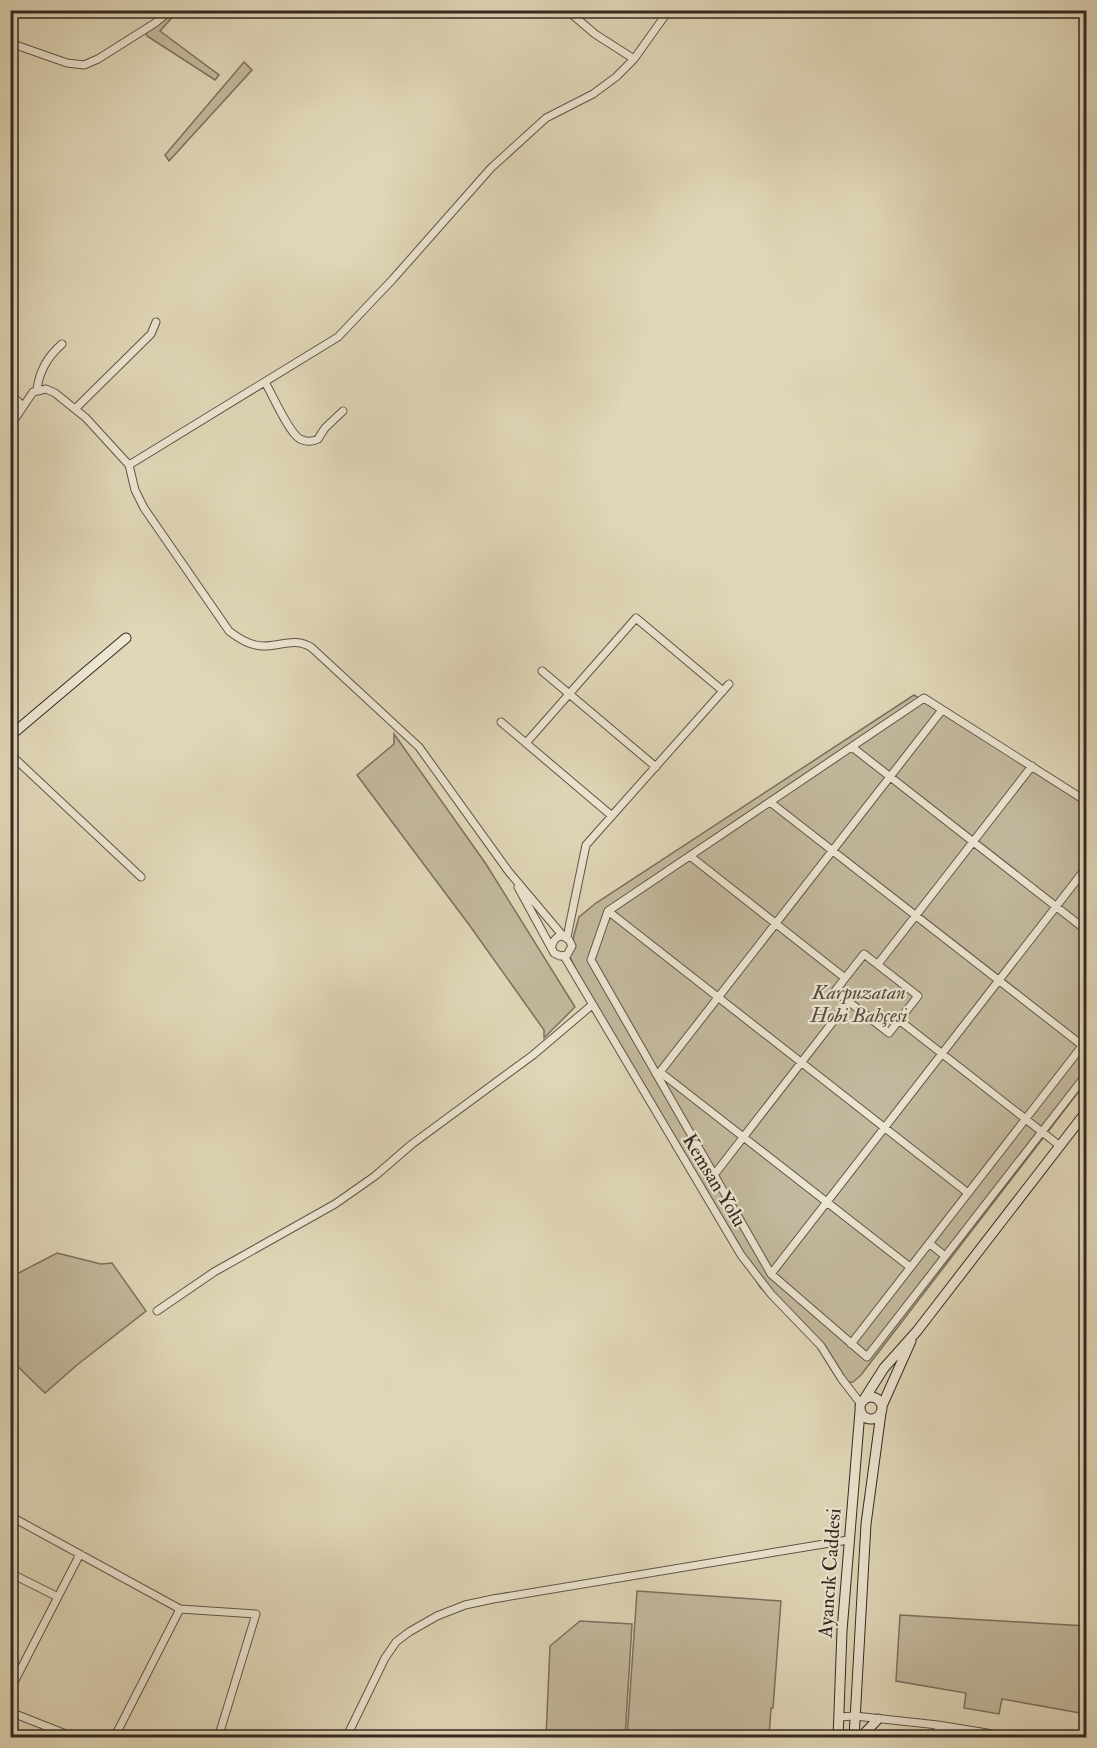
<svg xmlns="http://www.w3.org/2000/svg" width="1097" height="1748" viewBox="0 0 1097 1748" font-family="'IM FELL Double Pica',serif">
	<rect width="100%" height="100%" fill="#e0d7b8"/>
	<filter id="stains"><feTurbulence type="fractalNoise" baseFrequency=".00333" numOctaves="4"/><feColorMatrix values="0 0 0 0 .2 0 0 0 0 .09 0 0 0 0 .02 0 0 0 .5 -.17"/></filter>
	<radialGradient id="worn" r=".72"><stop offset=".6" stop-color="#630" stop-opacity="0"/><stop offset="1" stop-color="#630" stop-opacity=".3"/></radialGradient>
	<!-- green -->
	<path fill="#c3b99e" stroke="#7c7060" stroke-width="1.5" d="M 170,11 L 178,11 L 160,31 L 219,75 L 215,80 L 147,36 L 145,30 Z
		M 244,62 L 252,70 L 169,161 L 165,155 Z
		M 914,695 L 1086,804 L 1086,1082 L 861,1375 L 853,1382 L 840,1383 L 825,1347 L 760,1287 L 580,978 L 570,957 L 574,935 L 579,917 L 596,903 Z
		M 394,734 L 486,864 L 575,1007 L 544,1038 L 544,1030 L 470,926 L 357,775 L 394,744 Z
		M 57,1253 L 101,1264 L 112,1263 L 146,1311 L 77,1365 L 45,1393 L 11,1360 L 11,1277 Z
		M 637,1591 L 781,1601 L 773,1708 L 771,1708 L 769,1737 L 627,1737 Z
		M 900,1615 L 1086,1626 L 1086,1714 L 1002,1699 L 999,1714 L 964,1708 L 966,1693 L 896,1681 Z
		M 580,1621 L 632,1624 L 625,1737 L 546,1737 L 550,1646 Z"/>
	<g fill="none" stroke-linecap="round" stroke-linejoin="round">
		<defs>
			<path id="street" d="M 567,10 L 595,34 L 634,59
				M 10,43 L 67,63 L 84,65 L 98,59 L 155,23 L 171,10
				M 265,382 C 272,394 289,433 300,439 C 306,442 312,442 318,439 L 325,428 L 343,411
				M 37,390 C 39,371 47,357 62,344
				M 10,394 L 23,406
				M 75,409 L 151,334 L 156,322
				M 10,426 L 33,392 L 46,389 L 55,393 L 86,418 L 129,465 L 135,490 L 144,508 L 229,631 C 239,639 251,646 264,646 C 281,646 296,637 312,648 L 419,747 L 509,872 L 563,936
				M 129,465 L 338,337 L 393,279 L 491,168 L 546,118 L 593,94 L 616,77 L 634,59 L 669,10
				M 542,671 L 656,767
				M 501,722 L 612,816
				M 526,743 L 636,618 L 723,691
				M 852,747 L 1086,930
				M 10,754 L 141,877
				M 1086,801 L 924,698 L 608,911 L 591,960 L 771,1274 L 867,1357 L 1086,1075
				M 770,802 L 1083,1046
				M 690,856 L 845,978
				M 518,887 L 554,953 L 560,956 L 567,955 L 572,946 L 569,940 L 563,936 C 557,936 553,940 552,946
				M 608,911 L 968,1193
				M 567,937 L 586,845 L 729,684
				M 864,954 L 918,996 L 889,1033 L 835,991 Z
				M 564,956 L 741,1255 L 771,1294 L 821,1346 L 841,1378 L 861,1404
				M 878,964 L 1032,766
				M 899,1020 L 1060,1146
				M 660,1072 L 910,1267
				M 656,1074 L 660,1072 L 942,710
				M 714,1175 L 849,1001
				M 929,1243 L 945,1256
				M 771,1274 L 1086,868
				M 157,1311 L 214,1272 L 335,1204 L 375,1176 L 412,1144 L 533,1055 L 592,1005
				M 851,1344 L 1086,1041
				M 10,1516 L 180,1609 L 256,1614 L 218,1738
				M 10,1573 L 58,1597
				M 10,1690 L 80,1554
				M 10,1712 L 76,1738
				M 839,1717 L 855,1716 L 938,1725 L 1018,1738
				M 114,1738 L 180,1609
				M 346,1738 L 385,1658 L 396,1642 L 409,1632 L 437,1616 L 465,1605 L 493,1599 L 848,1540
				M 936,1738 L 938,1725"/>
			<path id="secondary" d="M 10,736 L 126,638
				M860 1408a11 11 0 1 1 22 0a11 11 0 1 1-22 0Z
				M 863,1401 L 884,1368 L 917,1331 L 1086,1112
				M 882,1406 L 911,1341
				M 838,1738 L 842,1631 L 860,1411
				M 854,1738 L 866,1524 L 881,1413
				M 860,1738 L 878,1719"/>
		</defs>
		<!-- street casing -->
		<use href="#street" stroke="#605447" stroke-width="9"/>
		<!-- secondary casing -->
		<use href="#secondary" stroke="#352821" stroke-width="11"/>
		<!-- street -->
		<use href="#street" stroke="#ebe5d1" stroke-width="7"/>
		<!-- secondary -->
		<use href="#secondary" stroke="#ebe5d1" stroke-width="9"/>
	</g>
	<g text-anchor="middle" stroke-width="4.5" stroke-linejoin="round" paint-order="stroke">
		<!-- park labels -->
		<g font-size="20" font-style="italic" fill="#584c40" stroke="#ebe5d1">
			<text x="859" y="999">Karpuzatan<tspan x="859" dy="23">Hobi Bahçesi</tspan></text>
		</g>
		<!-- street labels -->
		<g font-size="20" fill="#352821" stroke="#ebe5d1">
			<text transform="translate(715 1180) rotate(59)" y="7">Kemsan Yolu</text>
			<text transform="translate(829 1573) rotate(-86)" y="7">Ayancık Caddesi</text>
		</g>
	</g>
	<!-- margin -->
	<rect width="1097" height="1748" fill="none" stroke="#e0d7b8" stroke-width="36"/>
	<rect x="12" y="12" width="1073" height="1724" fill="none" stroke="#352821" stroke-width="3"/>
	<rect x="18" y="18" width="1061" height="1712" fill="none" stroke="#352821" stroke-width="1.5"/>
	<rect width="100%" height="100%" filter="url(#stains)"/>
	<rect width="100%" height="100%" fill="url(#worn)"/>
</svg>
